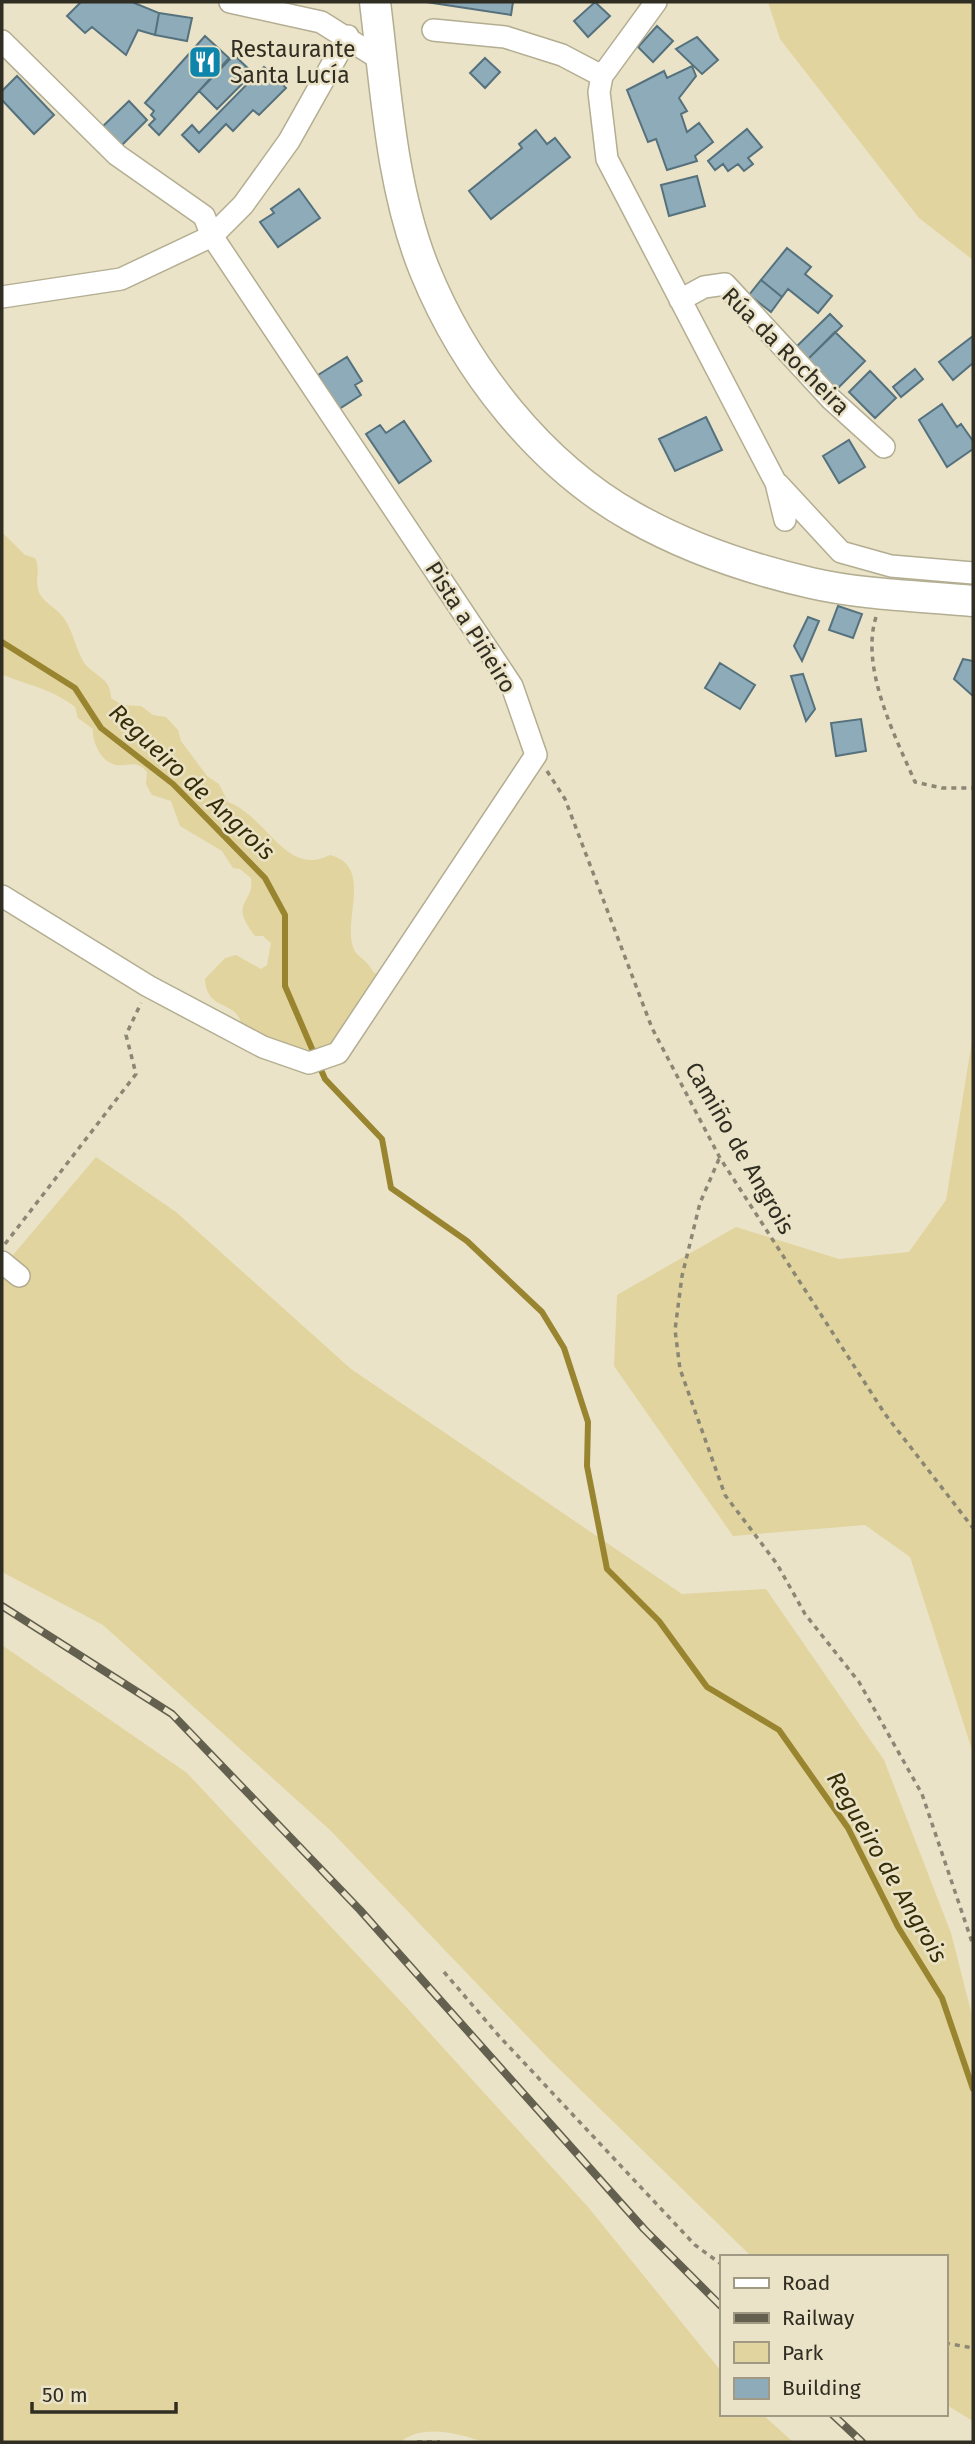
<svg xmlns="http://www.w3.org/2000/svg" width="975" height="2444" viewBox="0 0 975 2444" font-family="'Fira Sans',sans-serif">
	<rect width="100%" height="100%" fill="#eae3c7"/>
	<!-- green -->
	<path fill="#e1d49e" d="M 768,2 L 973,2 L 973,260 L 919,218 L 780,39 Z
		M 2,532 L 25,555 L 35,558 C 41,569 35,578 38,589 C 41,602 56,607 63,617 C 73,630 75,647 83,661 C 92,676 111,676 111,698 L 122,705 L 141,706 L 153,715 L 166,717 L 178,730 L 181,741 L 207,776 L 219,784 L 228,802 C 267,816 286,878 330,855 C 373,866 343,918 353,947 C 355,955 363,958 368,964 C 374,972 372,973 383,976 L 341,1040 L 307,1059 L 242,1028 C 239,998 207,1014 205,979 L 225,958 L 236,955 L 261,969 L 267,965 L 271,943 L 263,936 L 255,936 C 227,900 255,905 251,878 L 240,869 L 233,868 L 222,851 L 180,826 L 171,801 L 152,795 L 146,784 L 147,772 C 136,759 129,767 116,765 C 101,762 92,742 93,729 L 78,718 L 75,707 C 52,689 28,685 3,675 Z
		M 973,1035 L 973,1753 L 910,1557 L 865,1525 L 733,1536 L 614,1366 L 617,1295 L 736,1227 L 839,1259 L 909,1252 L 946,1200 Z
		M 96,1157 L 176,1212 L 351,1369 L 682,1594 L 766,1589 L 884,1760 L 951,1933 L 973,2019 L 973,2421 L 945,2404 L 945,2257 L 752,2257 L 550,2060 L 330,1830 L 103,1625 L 2,1572 L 2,1268 Z
		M 2,1645 L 187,1773 L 407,2008 L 588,2207 L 721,2371 L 721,2414 L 762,2414 L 793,2442 L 485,2442 C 458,2434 425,2423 400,2442 L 2,2442 Z"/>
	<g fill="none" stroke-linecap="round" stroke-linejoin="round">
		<!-- stream -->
		<path stroke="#998530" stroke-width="6" d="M 2,642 L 75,688 L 101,728 L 173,784 L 265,878 L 285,915 L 285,986 L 325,1079 L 382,1139 L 391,1188 L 467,1241 L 542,1312 L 564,1348 L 588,1422 L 587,1466 L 607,1569 L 659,1621 L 707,1687 L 779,1730 L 848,1828 L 898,1927 L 942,1998 L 973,2089"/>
	</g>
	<!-- building -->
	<path fill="#8dabb8" stroke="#55717d" stroke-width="2" d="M 81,2 L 132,2 L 159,13 L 155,35 L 138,30 L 126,55 L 92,27 L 85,33 L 67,16 Z
		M 426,2 L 513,2 L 511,15 Z
		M 595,2 L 610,16 L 588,37 L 574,21 Z
		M 159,13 L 192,18 L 187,41 L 155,35 Z
		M 657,26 L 673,41 L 653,62 L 638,47 Z
		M 205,36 L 229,58 L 159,135 L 149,125 L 155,119 L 151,115 L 154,111 L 145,103 Z
		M 697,37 L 718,60 L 702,74 L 676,49 Z
		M 234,55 L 253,73 L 217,109 L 199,91 Z
		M 485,58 L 500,72 L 485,88 L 470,73 Z
		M 692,66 L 696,76 L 679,98 L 687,111 L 681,114 L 687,132 L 699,123 L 713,142 L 695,156 L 697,161 L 667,170 L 656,139 L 648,142 L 627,90 L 664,71 L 667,78 Z
		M 264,67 L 286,88 L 259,115 L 253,110 L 233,131 L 226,124 L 199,152 L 182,135 L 192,125 L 199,133 Z
		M 17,76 L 54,115 L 34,134 L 2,100 L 2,91 Z
		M 129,101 L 147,120 L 119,148 L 100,129 Z
		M 747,129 L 762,147 L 748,158 L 753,164 L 744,171 L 738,164 L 728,171 L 723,164 L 715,170 L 708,161 Z
		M 536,130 L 547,144 L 555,138 L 570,157 L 491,219 L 469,191 L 522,148 L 519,144 Z
		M 697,176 L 705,206 L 669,216 L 661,185 Z
		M 299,189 L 320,218 L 278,247 L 260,222 L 274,213 L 271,209 Z
		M 787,248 L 811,267 L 805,274 L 832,296 L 818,313 L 788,289 L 782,297 L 761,280 Z
		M 761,280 L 782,297 L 771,312 L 749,295 Z
		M 830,314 L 842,326 L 807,360 L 795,348 Z
		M 835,332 L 865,361 L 837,389 L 807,360 Z
		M 973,336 L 973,363 L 953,380 L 939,362 Z
		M 347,357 L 362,381 L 355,385 L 361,395 L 339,409 L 318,375 Z
		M 915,369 L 923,379 L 901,397 L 893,387 Z
		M 870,371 L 896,398 L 875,418 L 849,392 Z
		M 942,404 L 957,427 L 961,424 L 973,441 L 973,449 L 947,467 L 919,420 Z
		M 706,417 L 722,450 L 675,471 L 659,439 Z
		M 404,421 L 431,461 L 399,483 L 366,434 L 380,425 L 386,433 Z
		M 849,440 L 865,467 L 839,483 L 823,456 Z
		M 838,606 L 862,614 L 853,638 L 829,630 Z
		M 808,617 L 819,621 L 802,661 L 794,646 Z
		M 963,659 L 973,661 L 973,696 L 954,679 Z
		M 720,663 L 755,685 L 740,709 L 705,688 Z
		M 803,674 L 815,709 L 806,721 L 791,676 Z
		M 861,719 L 866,751 L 836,756 L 831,723 Z"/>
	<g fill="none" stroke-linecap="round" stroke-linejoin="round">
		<defs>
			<path id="minor" d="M 230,2 L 321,22 L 383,61
				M 656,2 L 602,76 L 599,92 L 607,159 L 776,483 L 785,520
				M 433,30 L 505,37 L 562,55 L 602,76
				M 2,41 L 117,155 L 204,216 L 212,236 L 512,686 L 536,755 L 338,1053 L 309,1063 L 263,1047 L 148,986 L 2,896
				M 2,297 L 121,279 L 212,236 L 243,205 L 289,141 L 348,36
				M 680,300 L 704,287 L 725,284 L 831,399 L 884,447
				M 778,484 L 841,552 L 891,566 L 973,573
				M 2,1262 L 19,1276"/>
			<path id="highway" d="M 375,2 C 386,90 391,188 425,271 C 465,369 540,465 633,517 C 688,548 750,569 811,583 C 863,595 920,596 973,601"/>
		</defs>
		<!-- minor casing -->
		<use href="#minor" stroke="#b3ad91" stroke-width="24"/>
		<!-- highway casing -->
		<use href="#highway" stroke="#b3ad91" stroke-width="33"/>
		<!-- path -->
		<path stroke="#8c8774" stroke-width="3.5" stroke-dasharray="5 5" stroke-linecap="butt" d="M 876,617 C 860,668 895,736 915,782 L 942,788 L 973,788
			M 547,771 L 565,799 L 652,1028 L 720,1158 L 885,1414 L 973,1528
			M 719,1159 L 700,1203 L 682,1276 L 675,1330 L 680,1369 L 725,1495 L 777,1564 L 805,1614 L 859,1682 L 922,1794 L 973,1945
			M 5,1244 L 136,1074 L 126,1035 L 141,1003
			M 444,1972 L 499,2036 L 695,2245 L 721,2264
			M 945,2343 L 973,2348
			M 417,2442 L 440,2442"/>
		<!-- minor -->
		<use href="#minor" stroke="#fff" stroke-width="21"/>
		<!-- highway -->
		<use href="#highway" stroke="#fff" stroke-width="30"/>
		<defs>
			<path id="rail" d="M 2,1606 L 172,1714 L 360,1910 L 644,2229 L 721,2306
				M 832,2414 L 862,2442"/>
		</defs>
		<!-- rail casing -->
		<use href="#rail" stroke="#646050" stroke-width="8"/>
		<!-- rail -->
		<use href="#rail" stroke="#eae3c7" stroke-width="5" stroke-dasharray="16" stroke-linecap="butt"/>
	</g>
	<!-- icons -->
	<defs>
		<symbol id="restaurant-square" viewBox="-11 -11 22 22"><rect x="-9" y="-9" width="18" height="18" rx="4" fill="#0e85aa" stroke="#eae3c7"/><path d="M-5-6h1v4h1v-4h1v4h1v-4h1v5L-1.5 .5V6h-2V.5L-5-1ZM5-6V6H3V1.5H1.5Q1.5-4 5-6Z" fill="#fff"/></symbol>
	</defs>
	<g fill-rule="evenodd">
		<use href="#restaurant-square" x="186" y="43" width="38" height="38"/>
	</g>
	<g text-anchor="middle" stroke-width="5" stroke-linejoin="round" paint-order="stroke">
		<!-- poi labels -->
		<g font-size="23" fill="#302d22" stroke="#eae3c7" text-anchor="start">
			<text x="230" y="57">Restaurante<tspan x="230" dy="26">Santa Lucía</tspan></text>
		</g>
		<!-- street labels -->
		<g font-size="23" fill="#302d22" stroke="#eae3c7">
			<text transform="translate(786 351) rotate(45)" y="8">Rúa da Rocheira</text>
			<text transform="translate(471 627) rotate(58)" y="8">Pista a Piñeiro</text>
			<text transform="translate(740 1148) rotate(60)" y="8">Camiño de Angrois</text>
		</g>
		<!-- water labels -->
		<g font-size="24" font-style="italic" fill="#362d07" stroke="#eae3c7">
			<text transform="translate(192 782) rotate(43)" y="8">Regueiro de Angrois</text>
			<text transform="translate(887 1867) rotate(60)" y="8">Regueiro de Angrois</text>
		</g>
	</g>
	<!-- border -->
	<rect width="975" height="2444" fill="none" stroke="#302d22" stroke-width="7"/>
	<!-- legend -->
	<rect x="720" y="2255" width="228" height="161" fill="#eae3c7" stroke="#a09a85" stroke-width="2"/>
	<rect x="734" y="2278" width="35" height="10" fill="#ffffff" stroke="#a09a85" stroke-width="2"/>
	<text x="782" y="2290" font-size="21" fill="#302d22">Road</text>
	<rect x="734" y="2313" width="35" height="10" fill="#646050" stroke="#a09a85" stroke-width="2"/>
	<text x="782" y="2325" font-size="21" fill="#302d22">Railway</text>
	<rect x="734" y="2342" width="35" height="21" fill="#e1d49e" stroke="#a09a85" stroke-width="2"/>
	<text x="782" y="2360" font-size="21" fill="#302d22">Park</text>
	<rect x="734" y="2378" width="35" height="21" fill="#8dabb8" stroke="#a09a85" stroke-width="2"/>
	<text x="782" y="2395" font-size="21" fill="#302d22">Building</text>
	<!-- scale -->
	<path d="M32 2402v10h144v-10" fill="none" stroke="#302d22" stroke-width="3.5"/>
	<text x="42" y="2402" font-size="21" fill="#302d22" stroke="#eae3c7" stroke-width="5" paint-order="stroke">50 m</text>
</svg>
